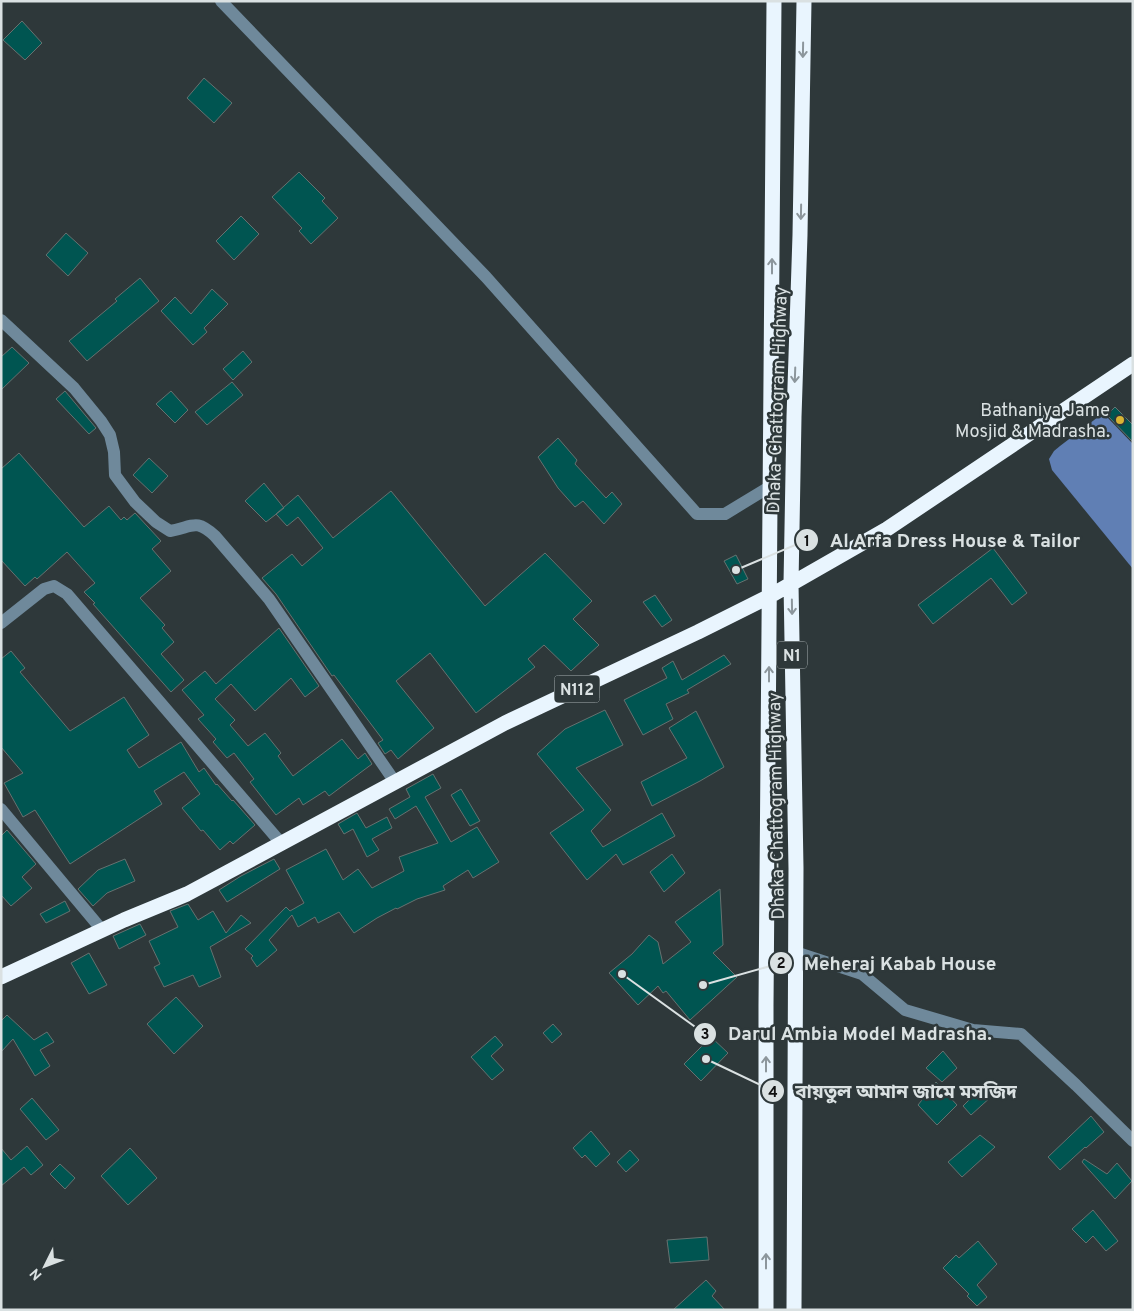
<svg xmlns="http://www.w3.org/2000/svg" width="1134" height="1311" viewBox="0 0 1134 1311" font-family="Overpass,'Noto Sans Bengali',sans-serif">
	<rect width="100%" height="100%" fill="#2e383a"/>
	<!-- water -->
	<path fill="#607fb4" d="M 1102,414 L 1105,415 L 1133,444 L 1133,569 L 1052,470 L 1049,459 L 1054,451 L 1060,446 Z"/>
	<!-- building -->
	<path fill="#005551" stroke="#667170" d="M 22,21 L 42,43 L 25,60 L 3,40 Z
		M 204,78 L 232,103 L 214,123 L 187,98 Z
		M 299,172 L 325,198 L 322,201 L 338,218 L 311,244 L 299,231 L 302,228 L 272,197 Z
		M 241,216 L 259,234 L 234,260 L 216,241 Z
		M 66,233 L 88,253 L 68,276 L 46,255 Z
		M 140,278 L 159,301 L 87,361 L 69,341 L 117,301 L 115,299 Z
		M 212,289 L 228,304 L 204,328 L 207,332 L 193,345 L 161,311 L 175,297 L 191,314 Z
		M 12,347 L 29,363 L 1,390 L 1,357 Z
		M 243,351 L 252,362 L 233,380 L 223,369 Z
		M 232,382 L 243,395 L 207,425 L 195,412 Z
		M 65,391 L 96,428 L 89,434 L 56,399 Z
		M 171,391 L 188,410 L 175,423 L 156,404 Z
		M 1115,407 L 1133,425 L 1133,442 L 1107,415 Z
		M 558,438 L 577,460 L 575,464 L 606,498 L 612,492 L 622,504 L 604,524 L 583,501 L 575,507 L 558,488 L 538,457 Z
		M 19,453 L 84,527 L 109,506 L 121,520 L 124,517 L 127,520 L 135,513 L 161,541 L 152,549 L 171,571 L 140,598 L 165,625 L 162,628 L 174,642 L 161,654 L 184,680 L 171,692 L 93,604 L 95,603 L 84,592 L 95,583 L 67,552 L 37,579 L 35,577 L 25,586 L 1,560 L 1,469 Z
		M 149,458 L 168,476 L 152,493 L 133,475 Z
		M 264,483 L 284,508 L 266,522 L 245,501 Z
		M 391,491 L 485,606 L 545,553 L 592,601 L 573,619 L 599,645 L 571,671 L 544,645 L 528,659 L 535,667 L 476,713 L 430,653 L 396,681 L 434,728 L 398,759 L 391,750 L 385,754 L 378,743 L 383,740 L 334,675 L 332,676 L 276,594 L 262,578 L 292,554 L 302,566 L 323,548 L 298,517 L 287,526 L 276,514 L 298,495 L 333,538 Z
		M 993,548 L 1027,593 L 1012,605 L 991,578 L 933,624 L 918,605 Z
		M 736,555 L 748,579 L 737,584 L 724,561 Z
		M 655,595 L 672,620 L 662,627 L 643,602 Z
		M 279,628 L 319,686 L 305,697 L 291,678 L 255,711 L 231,684 L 215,699 L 235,720 L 230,725 L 248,746 L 265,733 L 281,753 L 278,756 L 293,776 L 342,739 L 358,759 L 365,753 L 372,764 L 329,796 L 325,791 L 303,805 L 299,798 L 276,815 L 250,782 L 254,779 L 234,753 L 227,758 L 213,742 L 216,739 L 198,719 L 204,715 L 182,690 L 205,671 L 216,684 Z
		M 11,651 L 25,668 L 20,672 L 70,731 L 124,697 L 149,735 L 127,750 L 139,768 L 181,742 L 199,772 L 204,768 L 216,785 L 217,784 L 232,801 L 233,800 L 255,825 L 233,844 L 230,841 L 220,850 L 203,830 L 201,831 L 182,808 L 200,794 L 184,772 L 154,791 L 162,804 L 70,864 L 35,810 L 23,817 L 4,783 L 23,773 L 1,747 L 1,659 Z
		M 724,655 L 731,664 L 687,690 L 689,693 L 666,704 L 673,719 L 643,735 L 624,700 L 667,678 L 662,668 L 673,661 L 682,680 Z
		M 605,710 L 623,745 L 576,768 L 611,810 L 591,831 L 603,847 L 662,813 L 675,836 L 623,865 L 616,854 L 587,880 L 550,833 L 584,810 L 537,754 L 565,729 Z
		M 696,711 L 724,767 L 700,781 L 652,806 L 641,782 L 687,758 L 669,728 Z
		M 433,774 L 441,788 L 425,797 L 451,842 L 477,827 L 499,862 L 473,878 L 468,870 L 443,886 L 445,890 L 417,899 L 397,909 L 396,908 L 377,918 L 354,933 L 339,912 L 318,923 L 315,917 L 298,927 L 292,915 L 269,940 L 277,950 L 257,967 L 251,958 L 253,956 L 245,949 L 286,907 L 290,911 L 304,903 L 286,870 L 326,849 L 343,880 L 358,869 L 372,888 L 404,871 L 399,857 L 438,843 L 416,806 L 395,819 L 389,809 L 410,797 L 406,789 Z
		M 461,789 L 480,821 L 470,826 L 451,795 Z
		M 357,813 L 366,828 L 387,817 L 392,828 L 372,839 L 379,850 L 367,857 L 353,829 L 344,834 L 338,824 Z
		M 7,830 L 36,864 L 22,877 L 32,888 L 11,906 L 1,895 L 1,836 Z
		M 672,854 L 685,873 L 664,892 L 650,872 Z
		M 125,859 L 135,881 L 107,893 L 93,906 L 78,889 L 98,870 Z
		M 274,859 L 280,869 L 227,902 L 219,890 L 241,876 Z
		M 720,889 L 723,945 L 713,953 L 737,977 L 690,1020 L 666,991 L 663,993 L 658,986 L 638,1005 L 609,973 L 632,954 L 649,935 L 658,942 L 663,964 L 691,942 L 675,922 Z
		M 65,901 L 70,911 L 46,923 L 40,914 Z
		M 188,904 L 198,920 L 213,911 L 226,933 L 241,915 L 251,923 L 210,947 L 221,977 L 199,987 L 193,975 L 164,987 L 154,967 L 160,964 L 149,941 L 178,927 L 170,911 Z
		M 140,924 L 146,935 L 119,949 L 113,936 Z
		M 89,953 L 107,985 L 89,994 L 71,963 Z
		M 176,997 L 203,1026 L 174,1054 L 147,1024 Z
		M 7,1015 L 34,1040 L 47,1032 L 54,1042 L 40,1050 L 50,1066 L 35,1076 L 13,1039 L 1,1052 L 1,1021 Z
		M 553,1024 L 562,1034 L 552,1043 L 543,1033 Z
		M 495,1036 L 503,1045 L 491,1056 L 504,1070 L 492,1080 L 471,1057 Z
		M 711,1037 L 728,1053 L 701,1081 L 684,1064 Z
		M 943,1051 L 957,1068 L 942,1082 L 926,1068 Z
		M 936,1082 L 957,1105 L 937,1125 L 918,1105 Z
		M 983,1086 L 992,1096 L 971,1115 L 963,1106 Z
		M 32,1098 L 59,1130 L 46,1140 L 20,1109 Z
		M 1091,1116 L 1104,1132 L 1086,1148 L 1085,1147 L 1060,1170 L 1048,1157 Z
		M 591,1131 L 610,1154 L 596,1167 L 585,1155 L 582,1158 L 573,1148 Z
		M 980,1135 L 995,1147 L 962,1177 L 948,1162 Z
		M 27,1146 L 43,1165 L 31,1175 L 24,1167 L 1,1186 L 1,1148 L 11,1160 Z
		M 130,1148 L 157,1178 L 128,1205 L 101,1176 Z
		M 630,1150 L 639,1160 L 626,1172 L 617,1162 Z
		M 1084,1159 L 1107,1174 L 1117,1163 L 1132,1181 L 1115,1199 L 1082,1162 Z
		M 60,1164 L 75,1178 L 65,1189 L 50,1174 Z
		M 1093,1210 L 1118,1241 L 1106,1251 L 1093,1236 L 1086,1243 L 1072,1229 Z
		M 707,1237 L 709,1260 L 670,1263 L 667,1240 Z
		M 978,1241 L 997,1264 L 977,1285 L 987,1297 L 977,1306 L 967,1296 L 969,1294 L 943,1268 L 956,1255 L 959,1258 Z
		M 706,1280 L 716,1291 L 712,1296 L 725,1310 L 673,1310 Z"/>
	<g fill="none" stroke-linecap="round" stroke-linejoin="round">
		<!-- minor -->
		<path stroke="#6f899b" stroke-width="12" d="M 221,1 L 486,277 L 697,514 L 725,514 L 771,486
			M 1,320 L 74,388 L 101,421 L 110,435 L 114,452 L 115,475 L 135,502 L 156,522 L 170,531 C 193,527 195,518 215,536 L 269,599 L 395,782
			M 1,623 L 44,589 L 54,586 L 67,594 L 281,843
			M 1,809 L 102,930
			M 795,952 L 862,974 L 905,1010 L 973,1030 L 1021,1034 L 1076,1085 L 1133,1141"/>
		<!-- highway -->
		<path stroke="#e9f5fe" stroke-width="15" d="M 1,977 L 124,920 L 187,894 L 505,723 L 698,632 L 770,596 L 887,529 L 1133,364
			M 766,1310 L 766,1006 L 774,1
			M 794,1310 L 796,868 L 791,584 L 794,417 L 800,235 L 804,1"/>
	</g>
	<!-- one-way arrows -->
	<defs><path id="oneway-shaft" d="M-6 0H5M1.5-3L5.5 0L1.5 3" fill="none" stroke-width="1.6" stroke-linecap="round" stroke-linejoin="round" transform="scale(1.25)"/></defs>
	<g stroke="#8c969c">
		<use href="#oneway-shaft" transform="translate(803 50) rotate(91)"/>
		<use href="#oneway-shaft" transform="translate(801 212) rotate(91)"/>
		<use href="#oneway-shaft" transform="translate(772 266) rotate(-90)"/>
		<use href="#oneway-shaft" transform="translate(795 375) rotate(92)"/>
		<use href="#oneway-shaft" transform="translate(792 607) rotate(89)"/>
		<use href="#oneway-shaft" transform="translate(769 674) rotate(-90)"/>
		<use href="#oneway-shaft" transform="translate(766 1064) rotate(-90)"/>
		<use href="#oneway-shaft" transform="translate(766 1261) rotate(-90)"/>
	</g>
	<!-- markers -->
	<circle fill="#d8b434" stroke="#2e383a" stroke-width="2" cx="1120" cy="420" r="5"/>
	<g text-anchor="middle" stroke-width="5" stroke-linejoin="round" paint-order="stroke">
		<!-- shield labels -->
		<g fill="#2e383a" stroke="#a6aeb0" stroke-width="1">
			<rect x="777" y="641.5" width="30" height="27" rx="4"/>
			<rect x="554.5" y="675.5" width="45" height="27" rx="4"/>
		</g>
		<g font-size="16" font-weight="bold" fill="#dae1e2">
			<text x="792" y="661">N1</text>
			<text x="577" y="695">N112</text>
		</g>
		<!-- street labels -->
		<g font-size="18" fill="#dae1e2" stroke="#2e383a">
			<text transform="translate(777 400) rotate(-88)" y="6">Dhaka-Chattogram Highway</text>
			<text transform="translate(776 806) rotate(-91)" y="6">Dhaka-Chattogram Highway</text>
		</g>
		<!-- poi labels -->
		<g font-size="18" fill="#dae1e2" stroke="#2e383a" text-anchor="end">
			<text x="1110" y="416">Bathaniya Jame<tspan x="1110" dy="21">Mosjid &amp; Madrasha.</tspan></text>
		</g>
	</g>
	<!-- callouts -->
	<path fill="none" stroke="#dae1e2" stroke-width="2" d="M736 570L807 540M703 985L781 963M622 974L705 1034M706 1059L773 1091"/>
	<g fill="#dae1e2" stroke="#2e383a" stroke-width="2">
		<circle cx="736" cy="570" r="5"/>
		<circle cx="703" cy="985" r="5"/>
		<circle cx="622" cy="974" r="5"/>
		<circle cx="706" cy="1059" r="5"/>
		<circle cx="807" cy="540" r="12"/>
		<circle cx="781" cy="963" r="12"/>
		<circle cx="705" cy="1034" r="12"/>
		<circle cx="773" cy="1091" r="12"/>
	</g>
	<g font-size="15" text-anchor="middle" font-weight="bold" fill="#111">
		<text x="807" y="546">1</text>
		<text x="781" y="968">2</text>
		<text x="705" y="1039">3</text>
		<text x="773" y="1097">4</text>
	</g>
	<g font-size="19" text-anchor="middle" font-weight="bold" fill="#dae1e2" stroke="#2e383a" stroke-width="5" stroke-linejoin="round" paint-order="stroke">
		<text x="955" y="547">Al Arfa Dress House &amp; Tailor</text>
		<text x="900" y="970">Meheraj Kabab House</text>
		<text x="860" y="1040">Darul Ambia Model Madrasha.</text>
		<text x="906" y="1098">বায়তুল আমান জামে মসজিদ</text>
	</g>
	<!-- border -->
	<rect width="1134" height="1311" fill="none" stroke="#dae1e2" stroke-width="5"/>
	<!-- north arrow -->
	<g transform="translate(45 1266) rotate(228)" stroke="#2e383a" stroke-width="4" paint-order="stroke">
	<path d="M0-4L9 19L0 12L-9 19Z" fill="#dae1e2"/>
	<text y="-8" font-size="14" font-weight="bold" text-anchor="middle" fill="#dae1e2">N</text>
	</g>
</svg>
